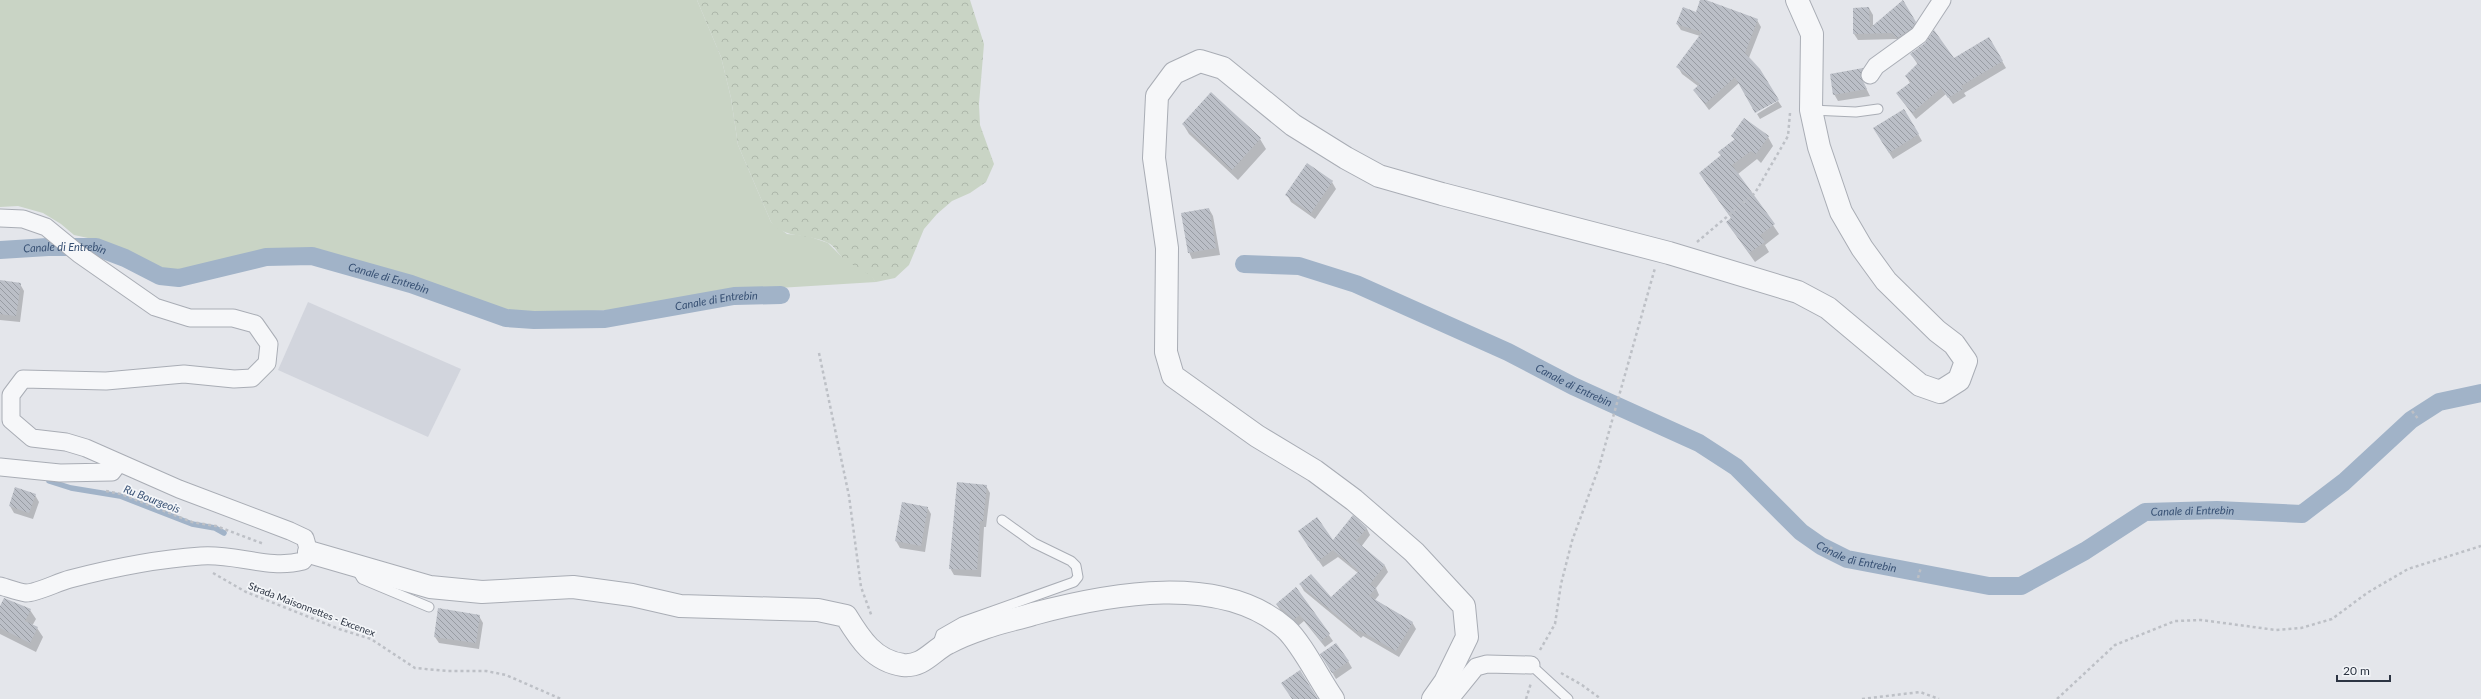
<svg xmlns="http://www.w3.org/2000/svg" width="2481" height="699" viewBox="0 0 2481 699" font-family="Lato,sans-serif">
	<defs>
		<pattern id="forest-crowns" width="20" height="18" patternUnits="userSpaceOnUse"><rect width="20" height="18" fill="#c9d4c5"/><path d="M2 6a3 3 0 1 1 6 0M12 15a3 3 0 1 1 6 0" fill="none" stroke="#adb7aa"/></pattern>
		<pattern id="building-back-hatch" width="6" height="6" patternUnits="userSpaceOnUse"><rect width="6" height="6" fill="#bbbfc7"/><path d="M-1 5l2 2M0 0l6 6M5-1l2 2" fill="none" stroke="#989ca3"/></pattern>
	</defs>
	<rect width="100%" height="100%" fill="#e4e6eb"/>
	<!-- built -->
	<path fill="#d2d5dd" d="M 308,302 L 461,369 L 428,437 L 278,370 Z"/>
	<!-- grass -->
	<path fill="#c9d4c5" d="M 0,0 L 697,0 L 721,57 L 731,98 L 738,145 L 771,222 L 787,234 L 808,236 L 828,243 L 842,257 L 869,273 L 876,282 L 747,290 L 648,307 L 539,315 L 510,314 L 487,309 L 445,290 L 320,254 L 288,252 L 256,256 L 197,271 L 173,275 L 155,270 L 102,241 L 74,235 L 61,224 L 43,213 L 18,206 L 0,207 Z"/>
	<!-- forest -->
	<path fill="url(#forest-crowns)" d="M 697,0 L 970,0 L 984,44 L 979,104 L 980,125 L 994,164 L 986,182 L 970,193 L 952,201 L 937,214 L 924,229 L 909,265 L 895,278 L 876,282 C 866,269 855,268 843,258 C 838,254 835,246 828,243 C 809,233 786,240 771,222 L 738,145 L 731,98 L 721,57 Z"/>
	<!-- shadow -->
	<path fill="#0003" d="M 1702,0 L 1757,20 L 1761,27 L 1739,83 L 1709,110 L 1694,90 L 1698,86 L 1682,74 L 1678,67 L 1700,36 L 1681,30 L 1677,24 L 1697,14 Z
		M 1903,2 L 1919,29 L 1902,45 L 1897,39 L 1858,40 L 1854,34 L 1869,8 L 1873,15 L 1873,27 Z
		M 1989,38 L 2006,68 L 1964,93 L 1966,96 L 1953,104 L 1946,94 L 1916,119 L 1897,94 L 1910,83 L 1906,76 L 1918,65 L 1911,54 L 1953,59 Z
		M 1862,69 L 1866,76 L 1863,82 L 1870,96 L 1838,101 L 1834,94 Z
		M 1211,93 L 1260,139 L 1266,149 L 1238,180 L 1189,134 L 1183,124 Z
		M 1778,101 L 1782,107 L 1760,119 L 1757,114 Z
		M 1918,134 L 1922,141 L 1893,159 L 1878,135 Z
		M 1732,136 L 1768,137 L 1773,146 L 1761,163 L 1757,159 L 1738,174 L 1779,234 L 1765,245 L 1769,252 L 1755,262 L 1733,231 L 1727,222 L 1732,219 L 1706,183 L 1722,156 L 1735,140 Z
		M 1332,182 L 1336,189 L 1315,219 L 1291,202 L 1287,195 Z
		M 1209,209 L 1213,216 L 1220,255 L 1192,259 L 1189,252 Z
		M 0,281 L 20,284 L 24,291 L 20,322 L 0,320 Z
		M 986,486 L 990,493 L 986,527 L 984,527 L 981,577 L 954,575 L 950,568 Z
		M 35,495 L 39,502 L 33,519 L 14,513 L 10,506 Z
		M 927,507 L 931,514 L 925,552 L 900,548 L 896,541 Z
		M 1353,517 L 1367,529 L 1370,535 L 1361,547 L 1385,566 L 1388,572 L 1376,588 L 1379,595 L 1375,600 L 1412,622 L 1416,629 L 1399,657 L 1363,636 L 1361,638 L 1304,591 L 1300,584 L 1331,599 L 1358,573 L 1338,557 L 1323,567 L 1303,538 L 1333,542 Z
		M 1296,588 L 1333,641 L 1325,647 L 1304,621 L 1298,626 L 1281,611 L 1277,605 Z
		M 0,606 L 30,610 L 36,619 L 32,626 L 37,628 L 43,637 L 36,652 L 0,634 Z
		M 479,616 L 483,623 L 479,649 L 439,643 L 435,637 Z
		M 1322,655 L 1348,661 L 1352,668 L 1336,679 Z"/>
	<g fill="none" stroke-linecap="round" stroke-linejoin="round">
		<!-- stream -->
		<path stroke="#a1b3c8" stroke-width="5.5" d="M 49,481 L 71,488 L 120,496 L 192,524 L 215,528 L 224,533"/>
		<!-- canal -->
		<g stroke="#a1b3c8" stroke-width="18">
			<path id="s1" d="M 0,250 L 48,247 L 96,247 L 125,258 L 160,276 L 179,278 L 266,257 L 312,256 L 411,284 L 506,318 L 534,320 L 605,319 L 734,296 L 781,295"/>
			<path id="s2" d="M 1244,264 L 1299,266 L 1356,284 L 1508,352 L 1573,386 L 1699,443 L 1736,467 L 1801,532 L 1821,546 L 1847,559 L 1989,586 L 2021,586 L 2085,551 L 2145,512 L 2217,510 L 2302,514 L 2344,482 L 2411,420 L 2439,402 L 2481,393"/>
		</g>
	</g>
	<!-- building -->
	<path fill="url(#building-back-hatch)" d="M 1700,0 L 1706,0 L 1758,19 L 1745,53 L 1760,69 L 1779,100 L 1755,113 L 1735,77 L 1705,104 L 1693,90 L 1700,84 L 1676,67 L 1702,32 L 1676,24 L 1683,7 L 1696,12 Z
		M 1903,0 L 1916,22 L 1912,28 L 1897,38 L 1892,33 L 1853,34 L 1853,8 L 1869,7 L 1870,28 Z
		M 1934,30 L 1954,58 L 1989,37 L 2003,61 L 1961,86 L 1963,89 L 1948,98 L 1941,88 L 1912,113 L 1896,93 L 1911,82 L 1905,76 L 1918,63 L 1910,54 L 1925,43 Z
		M 1863,68 L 1860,75 L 1867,89 L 1833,95 L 1830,74 Z
		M 1211,92 L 1261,138 L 1232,170 L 1182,124 Z
		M 1904,109 L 1919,134 L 1889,153 L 1873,128 Z
		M 1744,118 L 1769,136 L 1756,154 L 1751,151 L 1732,165 L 1775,224 L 1760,235 L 1765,242 L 1749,253 L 1726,222 L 1731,218 L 1699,173 L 1721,155 L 1718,152 L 1735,139 L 1731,136 Z
		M 1307,163 L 1333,181 L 1311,213 L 1285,195 Z
		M 1209,208 L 1216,248 L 1188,253 L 1181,213 Z
		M 0,280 L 21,283 L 16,316 L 0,314 Z
		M 957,482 L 987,485 L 983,521 L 980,521 L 977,570 L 949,569 Z
		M 15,487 L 36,494 L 29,513 L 9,506 Z
		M 902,502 L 928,507 L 921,546 L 895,541 Z
		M 1353,515 L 1367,528 L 1356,541 L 1385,565 L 1370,584 L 1376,588 L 1369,596 L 1413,622 L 1396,651 L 1359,630 L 1357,632 L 1299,584 L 1311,574 L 1331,597 L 1359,571 L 1333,550 L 1318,561 L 1298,531 L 1317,517 L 1333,540 Z
		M 1296,587 L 1330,634 L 1321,641 L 1300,615 L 1294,619 L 1276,604 Z
		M 4,598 L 31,609 L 25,621 L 38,627 L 30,643 L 0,628 L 0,606 Z
		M 438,608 L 480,615 L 476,643 L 434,637 Z
		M 1336,643 L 1349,661 L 1332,673 L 1320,654 Z
		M 1300,670 L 1311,688 L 1318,699 L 1292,699 L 1281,683 Z"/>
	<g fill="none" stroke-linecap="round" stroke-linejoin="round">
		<defs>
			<path id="service" d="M 1811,110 L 1856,112 L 1878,109
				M 356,569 L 362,579 L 429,607
				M 938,643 L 941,634 L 962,622 L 1074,582 L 1078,577 L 1076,566 L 1071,561 L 1034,543 L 1002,520
				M 1531,665 L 1568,699"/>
			<path id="minor" d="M 1870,75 L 1876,66 L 1919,35 L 1942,0
				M 0,218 L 23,219 L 46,227 L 79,254 L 155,307 L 190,318 L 233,318 L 255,324 L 269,344 L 267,363 L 252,378 L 234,379 L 184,374 L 106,381 L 23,379 L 11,395 L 11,420 L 32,438 L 66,442 L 86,448 L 179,489 L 290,531 L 305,538 L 309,552 L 303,561 C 268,570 235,553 201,556 C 157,559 112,568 70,579 C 58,582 37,593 26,593 C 18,592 8,588 0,586
				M 0,467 L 60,473 L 112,472 L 118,464
				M 1450,699 L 1476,667 L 1487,664 L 1531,665"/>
			<path id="tertiary" d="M 309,552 L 430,587 L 482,592 L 573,587 L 632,595 L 680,606 L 818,610 L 846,616 C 860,639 874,661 903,665 C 923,667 932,651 948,643 C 959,637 972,632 984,628 C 1000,622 1017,619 1033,614 C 1108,594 1221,572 1286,629 C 1302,644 1319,679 1333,699
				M 1433,699 L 1445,682 L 1467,637 L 1464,606 L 1414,552 L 1354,500 L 1315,471 L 1257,436 L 1173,376 L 1166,352 L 1167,248 L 1154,158 L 1157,96 L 1174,73 L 1200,61 L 1223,68 L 1293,125 L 1346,158 L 1379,176 L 1442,194 L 1669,253 L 1798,292 L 1828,308 L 1920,385 L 1940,392 L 1959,380 L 1966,361 L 1954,344 L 1937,331 L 1886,281 L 1862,248 L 1841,212 L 1819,147 L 1811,110 L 1812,34 L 1797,0"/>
		</defs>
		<!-- service casing -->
		<use href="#service" stroke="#a9adb5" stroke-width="11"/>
		<!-- minor casing -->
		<use href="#minor" stroke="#a9adb5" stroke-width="19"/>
		<!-- tertiary casing -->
		<use href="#tertiary" stroke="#a9adb5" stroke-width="24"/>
		<!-- path -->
		<path stroke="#bdc0c6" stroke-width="2.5" stroke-dasharray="3 3" stroke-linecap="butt" d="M 1697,242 L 1755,193 L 1788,136 L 1790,113
			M 819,353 L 849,496 L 861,587 L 872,617
			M 2412,411 L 2419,420
			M 106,491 L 121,494 L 192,522 L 216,526 L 264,544
			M 1828,555 L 1832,546
			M 213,573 L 246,592 L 339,629 L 371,639 L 415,668 L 448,671 L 486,671 L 506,675 L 561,699
			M 1918,578 L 1921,567
			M 1540,650 L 1555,624 L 1561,584 L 1572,541 L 1599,467 L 1655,268
			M 1561,673 L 1582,685 L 1601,699
			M 1526,699 L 1531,683
			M 1862,699 L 1920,692 L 1939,699
			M 2057,699 L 2115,645 L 2175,621 L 2201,620 L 2276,630 L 2301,628 L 2332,619 L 2367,593 L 2408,569 L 2481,546"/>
		<!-- service -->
		<use href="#service" stroke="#f6f7f9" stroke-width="9"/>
		<!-- minor -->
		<use href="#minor" stroke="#f6f7f9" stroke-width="17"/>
		<!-- tertiary -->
		<use href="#tertiary" stroke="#f6f7f9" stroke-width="22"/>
	</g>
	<g text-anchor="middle" stroke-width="3.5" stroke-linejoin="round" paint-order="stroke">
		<!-- street labels -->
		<g font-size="10" fill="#2c3442" stroke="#f3f5f8">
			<text transform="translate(312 609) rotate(21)" y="4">Strada Maisonnettes - Excenex</text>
		</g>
		<!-- water labels -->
		<g font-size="11" font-style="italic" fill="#385174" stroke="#f3f5f8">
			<text dy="4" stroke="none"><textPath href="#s1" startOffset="65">Canale di Entrebin</textPath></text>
			<text dy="4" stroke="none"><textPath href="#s1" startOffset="401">Canale di Entrebin</textPath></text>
			<text dy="4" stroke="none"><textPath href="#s1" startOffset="737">Canale di Entrebin</textPath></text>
			<text dy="4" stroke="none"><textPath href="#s2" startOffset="355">Canale di Entrebin</textPath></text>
			<text transform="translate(152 499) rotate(21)" y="4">Ru Bourgeois</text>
			<text dy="4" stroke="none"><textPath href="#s2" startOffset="1051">Canale di Entrebin</textPath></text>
			<text dy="4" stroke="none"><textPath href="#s2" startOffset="691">Canale di Entrebin</textPath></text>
		</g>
	</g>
	<!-- scale -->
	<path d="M2337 675v6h53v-6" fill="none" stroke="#2c3442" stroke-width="2"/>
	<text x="2343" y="675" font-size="12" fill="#2c3442" stroke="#f3f5f8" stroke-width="3" paint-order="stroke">20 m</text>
</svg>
